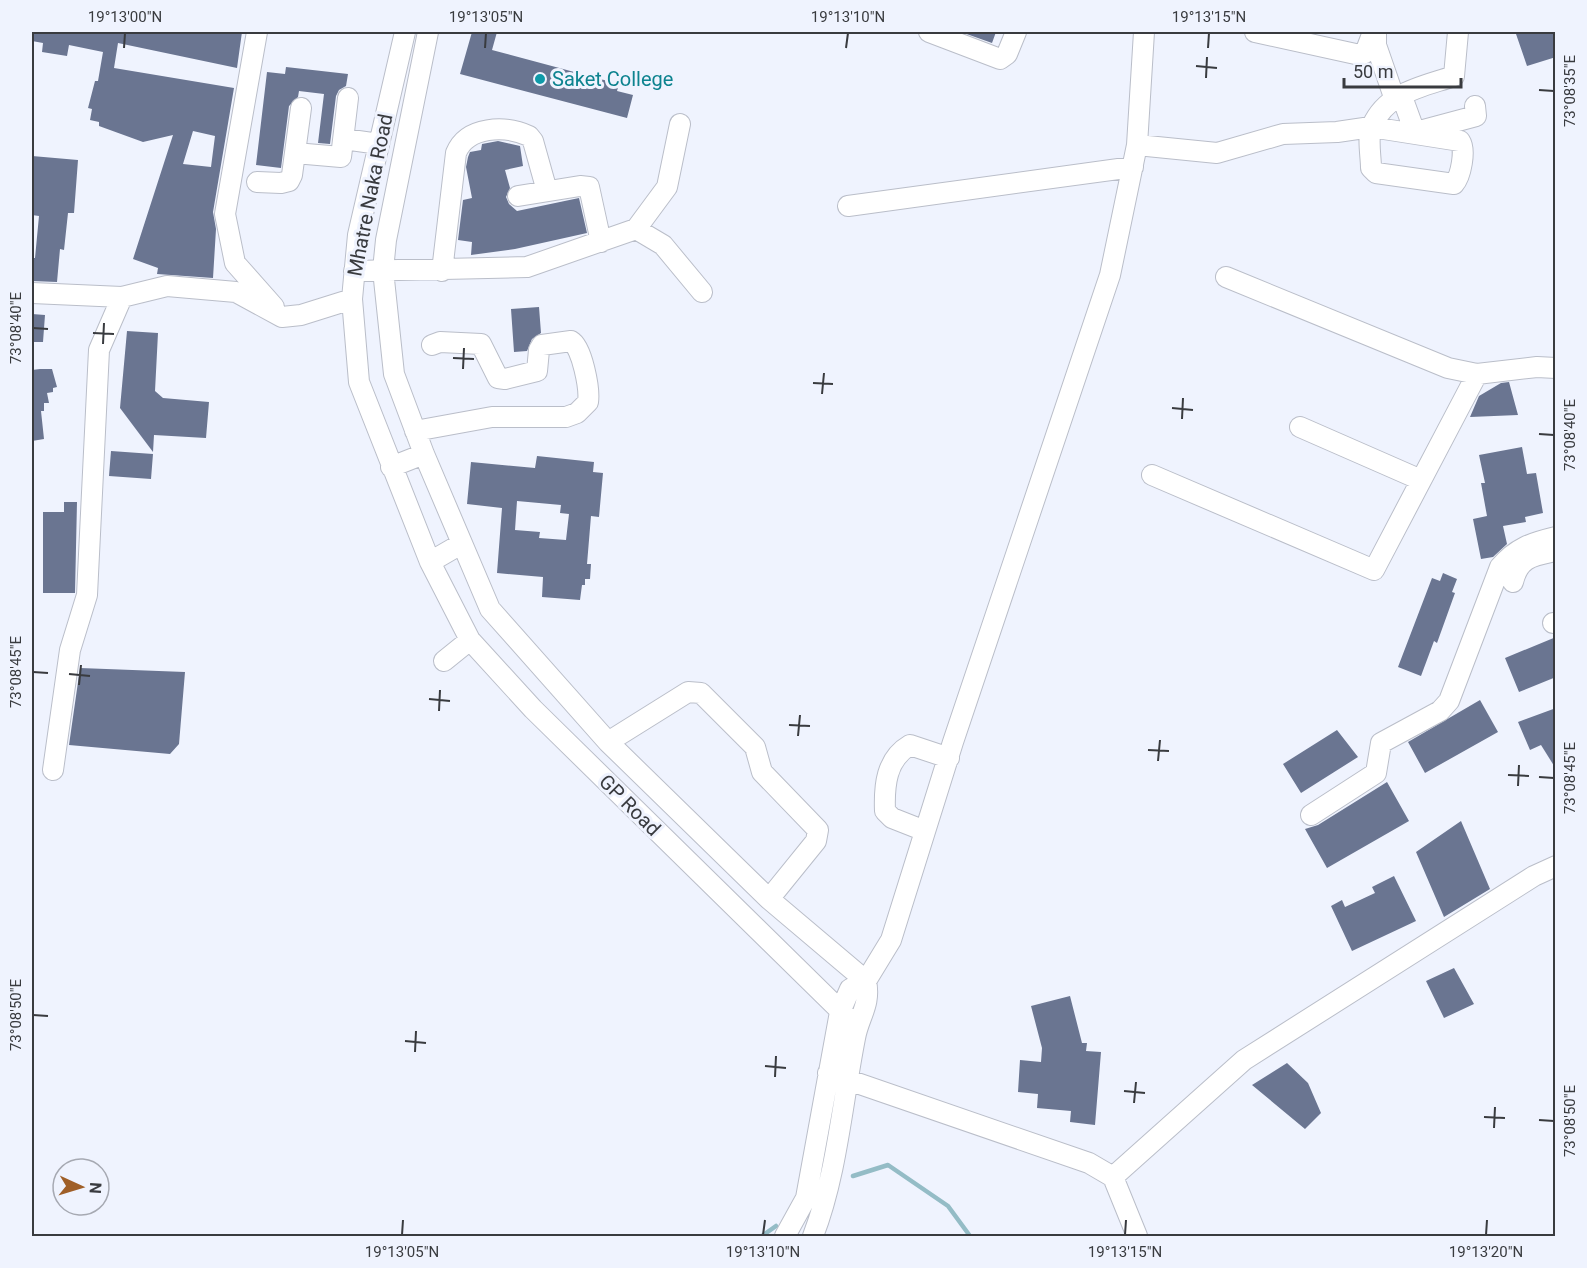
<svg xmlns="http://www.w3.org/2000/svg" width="1587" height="1268" viewBox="0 0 1587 1268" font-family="Roboto,sans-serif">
	<rect width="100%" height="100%" fill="#eff3fe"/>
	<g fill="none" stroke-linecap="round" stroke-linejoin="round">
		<!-- stream -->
		<path stroke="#94bcc6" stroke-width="4.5" d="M 853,1176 L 888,1165 L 948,1206 L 970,1236
			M 762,1236 L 776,1226"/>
	</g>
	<!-- building -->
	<path fill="#6a7591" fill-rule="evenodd" d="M 32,32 L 242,32 L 237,68 L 118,43 L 114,68 L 234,88 L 213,212 L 216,229 L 213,278 L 157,274 L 158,268 L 133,259 L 173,135 L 143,142 L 99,126 L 99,122 L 90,120 L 92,109 L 88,108 L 95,81 L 98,81 L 103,52 L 69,45 L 67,56 L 42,52 L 43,43 L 32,41 ZM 193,131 L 215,136 L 211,167 L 183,164 Z
		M 472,32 L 497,32 L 492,50 L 619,84 L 617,91 L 633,95 L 627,118 L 460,74 Z
		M 961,32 L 996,32 L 992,43 Z
		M 1522,32 L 1556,32 L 1556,57 L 1527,66 L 1516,34 Z
		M 286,67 L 348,74 L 346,86 L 339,90 L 336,96 L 330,144 L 318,143 L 324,94 L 299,91 L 298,97 L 289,106 L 281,168 L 256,165 L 267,72 L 285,74 Z
		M 498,141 L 520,146 L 523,166 L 505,170 L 510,188 L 506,197 L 509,204 L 517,211 L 579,198 L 587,233 L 515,249 L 471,255 L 472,242 L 458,240 L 463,200 L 472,198 L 466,167 L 468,157 L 470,152 L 481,150 L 482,144 Z
		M 32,156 L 78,160 L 74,213 L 68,213 L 64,250 L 60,249 L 57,282 L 32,281 L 32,258 L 35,258 L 39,216 L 32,215 Z
		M 539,307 L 541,333 L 532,339 L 527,351 L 514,352 L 511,309 Z
		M 32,314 L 45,315 L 43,342 L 32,342 Z
		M 127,331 L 158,333 L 155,391 L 163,398 L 209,402 L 206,438 L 154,435 L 153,452 L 120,408 Z
		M 40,369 L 52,369 L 57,387 L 53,388 L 53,392 L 47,393 L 49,403 L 44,403 L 44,411 L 41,411 L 44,439 L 32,441 L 32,370 Z
		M 1509,382 L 1518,415 L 1470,417 L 1479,396 L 1501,383 Z
		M 1522,447 L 1527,474 L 1536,473 L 1543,513 L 1525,517 L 1526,522 L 1503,526 L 1507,544 L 1493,557 L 1481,559 L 1473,519 L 1487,516 L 1481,483 L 1485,483 L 1479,455 Z
		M 111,451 L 153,454 L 151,479 L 109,476 Z
		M 537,456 L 594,462 L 593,472 L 603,473 L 599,517 L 591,516 L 587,564 L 591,564 L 590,579 L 585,579 L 585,585 L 582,585 L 580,600 L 542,597 L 543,577 L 497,573 L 502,508 L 467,504 L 471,462 L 535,468 ZM 517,501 L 561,505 L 560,513 L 569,514 L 566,540 L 539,538 L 540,532 L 515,530 Z
		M 64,502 L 77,502 L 75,593 L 43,593 L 43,512 L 64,512 Z
		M 1443,573 L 1457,579 L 1452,592 L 1455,593 L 1437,643 L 1434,641 L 1421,676 L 1398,667 L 1432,578 L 1440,581 Z
		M 1556,637 L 1556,677 L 1519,692 L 1505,658 Z
		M 80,668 L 185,672 L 179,744 L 170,754 L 69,745 Z
		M 1480,700 L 1498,732 L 1425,773 L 1408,742 Z
		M 1556,708 L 1556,769 L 1541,745 L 1530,750 L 1518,722 Z
		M 1337,730 L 1358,757 L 1301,793 L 1283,764 Z
		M 1387,782 L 1409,821 L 1327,868 L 1305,829 L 1318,825 Z
		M 1461,821 L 1490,889 L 1444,917 L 1416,852 Z
		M 1394,876 L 1416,921 L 1352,951 L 1331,906 L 1342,900 L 1345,907 L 1375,893 L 1372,887 Z
		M 1454,968 L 1474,1004 L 1444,1018 L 1426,981 Z
		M 1070,996 L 1082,1043 L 1087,1043 L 1086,1051 L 1101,1052 L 1095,1125 L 1070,1122 L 1071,1111 L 1037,1108 L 1038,1094 L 1018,1092 L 1020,1060 L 1041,1062 L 1042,1048 L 1031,1006 Z
		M 1287,1063 L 1308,1083 L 1321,1113 L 1305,1129 L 1252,1085 Z"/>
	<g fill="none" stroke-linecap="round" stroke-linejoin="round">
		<defs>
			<path id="minor" d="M 257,32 L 225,214 L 235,263 L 274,307
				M 405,32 L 358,235 L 352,299 L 359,382 L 430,562 L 470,640 L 533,709 L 857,1027
				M 428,32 L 386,240 L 383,270 L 394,374 L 424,454 L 490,609 L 608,742 L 769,899 L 866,981
				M 929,32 L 1000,59 L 1007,54 L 1016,32
				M 1255,32 L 1360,55 L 1365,53 L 1373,32
				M 1376,32 L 1376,45 L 1394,97
				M 1401,94 L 1413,127 L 1420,131 L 1476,116 L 1475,106
				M 344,139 L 379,144
				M 1137,145 L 1217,153 L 1283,134 L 1337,132 L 1371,127 L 1460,141 C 1466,150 1461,176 1454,184 L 1376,173 L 1371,168 C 1371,156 1367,137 1372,126 C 1387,92 1422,87 1454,76 L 1458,32
				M 295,153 L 341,157 L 348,98
				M 257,182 L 281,183 L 289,181 L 292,175 L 301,108
				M 518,196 L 580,186 L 589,187 L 601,242
				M 848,206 L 1133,167
				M 636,229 L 663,245 L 702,292
				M 354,271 L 527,267 L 636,229 L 667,187 L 680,124
				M 442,271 L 456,153 C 467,126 505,125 529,136 L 533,141 L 547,191
				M 1226,277 L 1448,368 L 1477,374 L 1537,367 L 1556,368
				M 32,293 L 122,297
				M 1300,427 L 1421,480
				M 415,431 L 492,417 L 566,417 L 577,413 L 588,402 C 590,389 582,347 571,341 L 542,345 L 539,350 L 537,371 L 505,379 L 498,378 L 481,344 L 440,342 L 432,345
				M 391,467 L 424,454
				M 1152,475 L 1374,570 L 1477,374
				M 430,562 L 461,544
				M 1513,582 C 1519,557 1533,556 1556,551
				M 1553,623 L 1556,623
				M 444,661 L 470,640
				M 608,742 L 688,692 L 701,693 L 755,747 L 762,772 L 818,830 L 816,841 L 769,899
				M 53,770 L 70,650 L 87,595 L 99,350 L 122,297 L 167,286 L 236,292 L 282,317 L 301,315 L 352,299
				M 1311,815 L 1376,773 L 1381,743 L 1440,711 L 1449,701 L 1500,567 C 1516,548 1531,543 1556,537
				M 925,831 L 892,818 L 885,811 C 884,786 886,759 910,745 L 949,758
				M 828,1073 L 1089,1163 L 1113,1177
				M 785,1236 L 806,1198 L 840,1012 L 850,989 L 866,981 L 891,940 L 953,742 L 1110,275 L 1137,145 L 1144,32
				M 813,1236 C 837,1174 842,1104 855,1038 C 859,1016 871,1005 866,981
				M 1137,1236 L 1113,1177 L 1244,1060 L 1534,876 L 1556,866"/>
		</defs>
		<!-- minor casing -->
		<use href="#minor" stroke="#babec9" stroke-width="22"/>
		<!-- minor -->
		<use href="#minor" stroke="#fff" stroke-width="20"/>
	</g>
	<!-- ticks -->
	<path fill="none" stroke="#393b3f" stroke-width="2" d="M 124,48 L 125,33M 485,48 L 486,33M 846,48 L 848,33M 1208,48 L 1209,33M 1196,66 L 1217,68M 1206,78 L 1207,57M 1539,90 L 1554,91M 33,328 L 48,329M 93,333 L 114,334M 103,344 L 104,323M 453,358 L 474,359M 463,369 L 464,348M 813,383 L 833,384M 822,394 L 824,373M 1172,408 L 1193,410M 1182,419 L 1183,398M 1539,434 L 1554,435M 33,672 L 48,673M 69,674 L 90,676M 79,685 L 81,665M 429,699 L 450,701M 439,711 L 440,690M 789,725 L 810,726M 798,736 L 800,715M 1148,750 L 1169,751M 1158,761 L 1160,740M 1508,775 L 1529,776M 1539,777 L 1554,778M 1518,786 L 1519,765M 33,1015 L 48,1016M 405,1041 L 426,1043M 415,1052 L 416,1031M 765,1066 L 786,1068M 775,1077 L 776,1056M 1124,1091 L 1145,1093M 1134,1103 L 1136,1082M 1484,1117 L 1505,1118M 1539,1120 L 1554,1121M 1494,1128 L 1495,1107M 402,1235 L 403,1220M 763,1235 L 765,1220M 1125,1235 L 1126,1220M 1486,1235 L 1487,1220"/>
	<!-- markers -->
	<circle fill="#0f9aa8" stroke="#eff3fe" stroke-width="2" cx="540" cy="79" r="6"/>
	<g text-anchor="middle" stroke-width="6" stroke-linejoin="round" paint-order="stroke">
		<!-- culture labels -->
		<g font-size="20" fill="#0d838f" stroke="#eff3fe" text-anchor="start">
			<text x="552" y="86">Saket College</text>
		</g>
		<!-- street labels -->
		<g font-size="20" fill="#393b3f" stroke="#eff3fe">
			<text transform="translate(370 195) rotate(-79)" y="7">Mhatre Naka Road</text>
			<text transform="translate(630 805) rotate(45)" y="7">GP Road</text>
		</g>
	</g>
	<!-- border -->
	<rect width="1587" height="1268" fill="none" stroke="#eff3fe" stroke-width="66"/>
	<!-- north arrow -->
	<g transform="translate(81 1187) rotate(94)"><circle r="28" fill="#eff3fe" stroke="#a6a9b2" stroke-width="1.5"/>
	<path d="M0-4.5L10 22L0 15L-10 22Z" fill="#9f5f28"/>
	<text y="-9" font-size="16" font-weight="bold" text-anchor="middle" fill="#393b3f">N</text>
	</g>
	<!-- scale -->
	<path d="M1344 78v9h117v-9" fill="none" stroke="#393b3f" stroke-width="3"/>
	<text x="1353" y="78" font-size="18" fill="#393b3f" stroke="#eff3fe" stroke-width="4.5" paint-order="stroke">50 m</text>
	<rect x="33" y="33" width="1521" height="1202" fill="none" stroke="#393b3f" stroke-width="2"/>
	<g font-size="15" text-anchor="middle" fill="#393b3f">
		<text x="125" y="22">19°13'00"N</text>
		<text x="486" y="22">19°13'05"N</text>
		<text x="848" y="22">19°13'10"N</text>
		<text x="1209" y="22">19°13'15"N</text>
		<text transform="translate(1570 91) rotate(-90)" y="5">73°08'35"E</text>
		<text transform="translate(16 328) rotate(-90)" y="5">73°08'40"E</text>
		<text transform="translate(1570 435) rotate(-90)" y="5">73°08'40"E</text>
		<text transform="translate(16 672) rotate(-90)" y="5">73°08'45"E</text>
		<text transform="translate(1570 778) rotate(-90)" y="5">73°08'45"E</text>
		<text transform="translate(16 1015) rotate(-90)" y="5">73°08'50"E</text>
		<text transform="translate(1570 1121) rotate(-90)" y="5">73°08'50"E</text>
		<text x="402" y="1257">19°13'05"N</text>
		<text x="763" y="1257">19°13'10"N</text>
		<text x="1125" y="1257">19°13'15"N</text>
		<text x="1486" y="1257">19°13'20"N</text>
	</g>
</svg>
